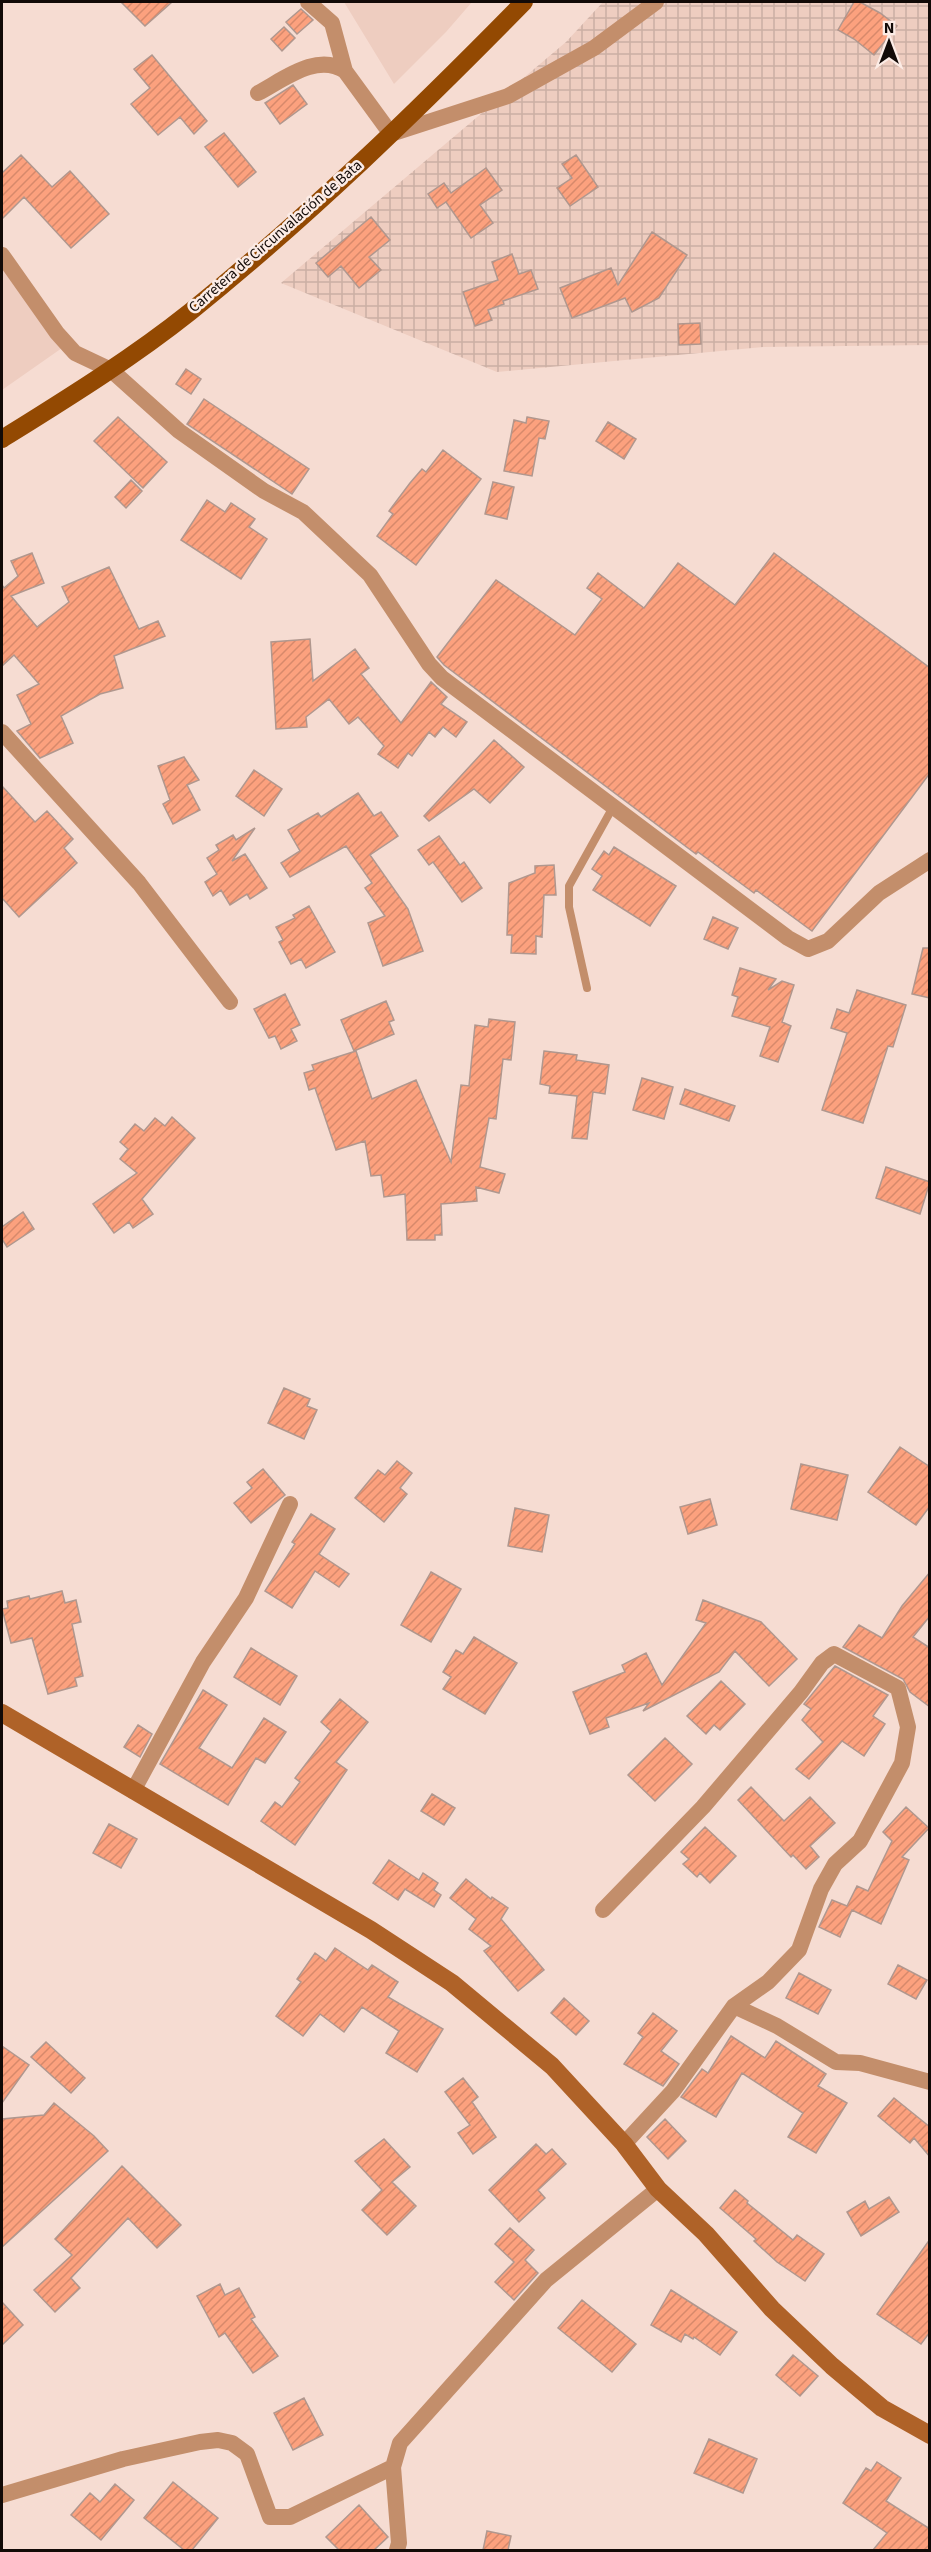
<svg xmlns="http://www.w3.org/2000/svg" width="931" height="2552" viewBox="0 0 931 2552" font-family="'Source Sans 3',sans-serif">
	<defs>
		<pattern id="industrial-grid" width="8" height="8" patternUnits="userSpaceOnUse" patternTransform="scale(1.5)"><rect width="8" height="8" fill="#eecdc0"/><path d="M0 4h8M4 0v8" fill="none" stroke="#cbafa4"/></pattern>
		<pattern id="building-hatch" width="6" height="6" patternUnits="userSpaceOnUse" patternTransform="scale(1.5)"><rect width="6" height="6" fill="#fca17e"/><path d="M-1 1l2-2M0 6l6-6M5 7l2-2" fill="none" stroke="#d7896b"/></pattern>
	</defs>
	<rect width="100%" height="100%" fill="#f6dcd2"/>
	<!-- built -->
	<path fill="#eecdc0" d="M 344,2 L 472,2 L 446,32 L 394,84 Z
		M 2,258 L 62,348 L 2,390 Z"/>
	<!-- industrial -->
	<path fill="url(#industrial-grid)" d="M 603,2 L 929,2 L 929,345 L 763,347 L 497,372 L 281,283 L 566,42 Z"/>
	<!-- building -->
	<path fill="url(#building-hatch)" stroke="#b0978e" stroke-width="1.5" d="M 121,2 L 172,2 L 145,26 Z
		M 854,2 L 860,2 L 880,13 L 897,26 L 874,55 L 854,39 L 838,30 Z
		M 301,9 L 313,20 L 297,34 L 286,22 Z
		M 284,27 L 295,38 L 282,51 L 271,39 Z
		M 152,55 L 207,121 L 194,134 L 180,117 L 158,135 L 131,104 L 150,88 L 134,69 Z
		M 293,85 L 307,104 L 280,124 L 265,103 Z
		M 224,133 L 256,172 L 238,187 L 205,147 Z
		M 21,155 L 52,187 L 70,171 L 109,214 L 71,248 L 24,197 L 2,219 L 2,173 Z
		M 576,155 L 598,187 L 570,206 L 557,188 L 572,178 L 562,164 Z
		M 486,168 L 502,190 L 480,205 L 493,223 L 471,238 L 446,202 L 437,208 L 428,194 L 444,183 L 451,193 Z
		M 371,217 L 390,240 L 369,257 L 381,270 L 359,288 L 341,266 L 328,277 L 316,263 Z
		M 652,232 L 687,255 L 659,298 L 632,312 L 625,298 L 572,318 L 560,288 L 611,268 L 618,285 Z
		M 512,254 L 519,274 L 531,270 L 538,289 L 503,301 L 504,304 L 488,310 L 492,320 L 475,326 L 463,292 L 498,280 L 492,262 Z
		M 700,323 L 701,344 L 679,345 L 678,324 Z
		M 186,369 L 201,379 L 191,394 L 176,384 Z
		M 204,399 L 309,469 L 292,494 L 187,424 Z
		M 118,417 L 167,462 L 143,488 L 94,441 Z
		M 527,417 L 549,421 L 545,439 L 539,438 L 532,476 L 504,471 L 514,420 L 526,423 Z
		M 608,422 L 636,439 L 624,459 L 596,441 Z
		M 443,450 L 481,479 L 416,565 L 377,536 L 393,514 L 389,511 L 410,483 L 422,469 L 426,472 Z
		M 131,480 L 142,491 L 126,508 L 115,497 Z
		M 493,482 L 514,487 L 507,519 L 485,514 Z
		M 207,500 L 225,512 L 231,503 L 255,519 L 249,527 L 267,539 L 241,579 L 181,540 Z
		M 32,553 L 44,583 L 11,596 L 37,627 L 69,602 L 62,587 L 109,567 L 139,629 L 158,621 L 165,636 L 114,656 L 123,688 L 100,694 L 61,716 L 73,743 L 40,758 L 17,731 L 31,724 L 17,695 L 39,684 L 14,655 L 2,666 L 2,585 L 4,588 L 18,576 L 11,561 Z
		M 774,553 L 930,668 L 930,773 L 812,931 L 756,890 L 754,893 L 698,852 L 696,854 L 444,665 L 437,657 L 496,580 L 575,635 L 602,599 L 587,588 L 598,573 L 644,608 L 678,563 L 735,605 Z
		M 310,639 L 313,681 L 355,649 L 369,668 L 361,674 L 401,723 L 431,682 L 447,697 L 441,704 L 467,722 L 456,737 L 443,727 L 435,737 L 429,732 L 412,756 L 408,753 L 398,768 L 378,754 L 384,746 L 358,717 L 349,724 L 329,699 L 306,717 L 307,727 L 276,729 L 271,642 Z
		M 494,740 L 524,767 L 490,803 L 474,789 L 429,821 L 424,816 Z
		M 184,757 L 199,780 L 187,785 L 200,810 L 173,824 L 163,804 L 170,800 L 158,766 Z
		M 254,770 L 282,789 L 264,816 L 236,796 Z
		M 2,786 L 35,822 L 47,811 L 73,839 L 64,848 L 77,863 L 19,917 L 2,898 Z
		M 358,793 L 374,816 L 381,812 L 398,836 L 370,855 L 408,909 L 423,951 L 383,966 L 368,923 L 385,916 L 365,888 L 372,883 L 346,846 L 290,877 L 281,863 L 300,851 L 288,830 L 318,813 L 321,817 Z
		M 255,828 L 232,861 L 245,854 L 267,888 L 250,899 L 247,894 L 230,905 L 221,890 L 213,896 L 205,882 L 217,874 L 207,858 L 219,850 L 216,845 L 233,835 L 236,840 Z
		M 439,836 L 460,865 L 464,862 L 482,888 L 462,902 L 433,862 L 429,865 L 418,850 Z
		M 614,847 L 676,886 L 650,926 L 593,890 L 602,876 L 592,869 L 604,851 L 609,855 Z
		M 554,865 L 556,895 L 544,895 L 542,937 L 536,936 L 536,954 L 511,953 L 512,935 L 507,935 L 509,883 L 535,873 L 535,866 Z
		M 309,906 L 335,952 L 306,968 L 301,959 L 291,964 L 279,942 L 283,940 L 276,927 L 295,918 L 293,915 Z
		M 713,917 L 738,928 L 728,949 L 704,939 Z
		M 923,948 L 930,948 L 930,998 L 912,994 Z
		M 740,968 L 776,979 L 768,990 L 782,981 L 794,985 L 782,1022 L 791,1026 L 778,1062 L 760,1056 L 770,1027 L 732,1016 L 738,997 L 732,995 Z
		M 857,990 L 906,1005 L 893,1047 L 888,1046 L 863,1123 L 822,1110 L 847,1033 L 831,1028 L 837,1009 L 849,1013 Z
		M 285,994 L 300,1025 L 291,1029 L 297,1041 L 281,1049 L 275,1036 L 269,1038 L 254,1009 Z
		M 386,1001 L 394,1020 L 389,1022 L 394,1034 L 354,1051 L 341,1020 Z
		M 489,1019 L 515,1022 L 511,1060 L 503,1059 L 496,1119 L 489,1118 L 480,1167 L 505,1174 L 499,1193 L 476,1187 L 477,1201 L 441,1204 L 442,1235 L 435,1235 L 435,1240 L 407,1240 L 405,1194 L 384,1197 L 381,1175 L 371,1176 L 365,1141 L 336,1150 L 315,1088 L 309,1090 L 304,1073 L 314,1070 L 312,1065 L 356,1051 L 372,1099 L 416,1080 L 451,1162 L 461,1085 L 469,1086 L 475,1025 L 488,1027 Z
		M 544,1051 L 577,1055 L 576,1060 L 609,1065 L 605,1094 L 593,1092 L 587,1139 L 572,1138 L 577,1096 L 549,1093 L 550,1086 L 540,1084 Z
		M 642,1078 L 673,1087 L 664,1119 L 633,1110 Z
		M 685,1089 L 735,1106 L 729,1121 L 680,1104 Z
		M 172,1117 L 195,1138 L 142,1199 L 153,1214 L 133,1228 L 129,1222 L 114,1233 L 93,1204 L 137,1173 L 120,1159 L 128,1149 L 120,1142 L 135,1124 L 144,1131 L 155,1118 L 165,1126 Z
		M 886,1167 L 930,1182 L 920,1214 L 876,1198 Z
		M 23,1212 L 34,1229 L 7,1247 L 2,1239 L 2,1227 Z
		M 284,1388 L 310,1399 L 307,1406 L 317,1410 L 304,1439 L 268,1423 Z
		M 900,1447 L 930,1467 L 930,1506 L 916,1525 L 868,1492 Z
		M 397,1461 L 412,1473 L 400,1488 L 407,1494 L 384,1522 L 355,1498 L 378,1470 L 385,1475 Z
		M 801,1464 L 848,1475 L 837,1520 L 791,1509 Z
		M 263,1469 L 285,1495 L 251,1523 L 234,1503 L 252,1488 L 247,1482 Z
		M 710,1499 L 717,1525 L 688,1534 L 680,1507 Z
		M 515,1508 L 549,1515 L 542,1552 L 508,1546 Z
		M 311,1514 L 335,1529 L 319,1554 L 349,1574 L 339,1587 L 315,1571 L 292,1608 L 265,1591 L 295,1544 L 292,1542 Z
		M 431,1572 L 461,1589 L 431,1642 L 401,1625 Z
		M 930,1572 L 930,1616 L 913,1637 L 930,1648 L 930,1707 L 910,1692 L 903,1679 L 843,1647 L 859,1625 L 882,1638 L 902,1606 Z
		M 62,1591 L 65,1603 L 76,1600 L 81,1622 L 72,1624 L 83,1676 L 75,1678 L 77,1686 L 48,1694 L 32,1638 L 11,1643 L 2,1609 L 8,1608 L 7,1601 L 29,1596 L 30,1599 Z
		M 703,1600 L 761,1622 L 797,1659 L 769,1686 L 735,1651 L 719,1672 L 643,1711 L 649,1703 L 606,1718 L 609,1727 L 590,1734 L 573,1692 L 625,1672 L 622,1665 L 646,1653 L 662,1685 L 706,1623 L 696,1620 Z
		M 474,1637 L 517,1663 L 485,1714 L 443,1689 L 451,1677 L 443,1672 L 456,1650 L 463,1654 Z
		M 251,1648 L 297,1676 L 280,1705 L 234,1677 Z
		M 835,1666 L 888,1695 L 873,1716 L 885,1724 L 864,1756 L 842,1741 L 809,1779 L 796,1769 L 823,1742 L 802,1720 L 811,1709 L 804,1704 Z
		M 721,1681 L 745,1704 L 720,1730 L 714,1725 L 706,1734 L 687,1716 Z
		M 203,1690 L 227,1705 L 199,1748 L 232,1768 L 264,1718 L 286,1732 L 265,1763 L 256,1758 L 228,1805 L 160,1764 Z
		M 340,1699 L 368,1722 L 336,1762 L 347,1770 L 295,1845 L 261,1821 L 275,1802 L 282,1807 L 300,1782 L 295,1778 L 331,1731 L 321,1722 Z
		M 138,1725 L 152,1734 L 140,1757 L 124,1747 Z
		M 665,1738 L 692,1764 L 655,1801 L 628,1775 Z
		M 751,1787 L 784,1821 L 810,1797 L 835,1823 L 810,1846 L 819,1857 L 806,1869 L 793,1855 L 791,1857 L 738,1800 Z
		M 432,1794 L 455,1808 L 444,1825 L 421,1811 Z
		M 906,1807 L 929,1828 L 902,1857 L 909,1860 L 881,1924 L 852,1910 L 840,1937 L 819,1927 L 832,1900 L 847,1906 L 857,1886 L 868,1891 L 892,1841 L 883,1832 Z
		M 109,1824 L 137,1839 L 121,1868 L 93,1853 Z
		M 705,1827 L 736,1856 L 710,1883 L 700,1873 L 697,1877 L 683,1864 L 689,1859 L 681,1852 Z
		M 389,1860 L 419,1880 L 423,1873 L 438,1883 L 434,1890 L 441,1895 L 434,1907 L 405,1889 L 398,1900 L 373,1883 Z
		M 466,1879 L 491,1899 L 492,1897 L 508,1908 L 501,1919 L 544,1970 L 518,1991 L 484,1951 L 491,1946 L 469,1929 L 476,1919 L 450,1898 Z
		M 335,1948 L 368,1970 L 372,1965 L 398,1982 L 388,1997 L 443,2029 L 417,2072 L 386,2053 L 399,2031 L 362,2007 L 344,2032 L 320,2014 L 303,2036 L 276,2016 L 301,1982 L 297,1979 L 315,1953 L 326,1961 Z
		M 898,1965 L 927,1980 L 916,1999 L 888,1984 Z
		M 799,1973 L 831,1990 L 818,2014 L 786,1998 Z
		M 564,1998 L 589,2021 L 576,2035 L 551,2013 Z
		M 653,2013 L 677,2031 L 661,2051 L 679,2064 L 663,2086 L 624,2064 L 643,2037 L 638,2033 Z
		M 731,2036 L 765,2058 L 776,2041 L 826,2074 L 818,2086 L 847,2103 L 816,2153 L 788,2137 L 803,2113 L 742,2073 L 716,2117 L 681,2097 L 702,2069 L 708,2073 Z
		M 46,2042 L 85,2078 L 71,2093 L 31,2057 Z
		M 2,2046 L 29,2065 L 2,2103 Z
		M 463,2078 L 478,2097 L 472,2102 L 496,2137 L 473,2154 L 458,2133 L 470,2125 L 445,2092 Z
		M 894,2098 L 930,2127 L 930,2157 L 914,2138 L 910,2143 L 878,2116 Z
		M 54,2103 L 94,2136 L 108,2151 L 2,2247 L 2,2119 L 44,2115 Z
		M 665,2119 L 686,2141 L 668,2159 L 647,2137 Z
		M 384,2139 L 410,2167 L 392,2182 L 416,2206 L 387,2235 L 362,2210 L 382,2190 L 355,2161 Z
		M 536,2144 L 546,2154 L 552,2149 L 566,2164 L 538,2190 L 545,2198 L 519,2222 L 489,2190 Z
		M 122,2166 L 181,2225 L 157,2248 L 128,2218 L 71,2278 L 80,2288 L 55,2312 L 34,2290 L 72,2255 L 55,2239 Z
		M 735,2190 L 748,2201 L 747,2203 L 793,2240 L 797,2235 L 824,2254 L 805,2281 L 777,2262 L 754,2241 L 756,2239 L 720,2208 Z
		M 889,2197 L 899,2212 L 861,2236 L 847,2212 L 865,2201 L 869,2209 Z
		M 510,2228 L 534,2250 L 525,2260 L 538,2273 L 514,2300 L 495,2282 L 514,2262 L 495,2244 Z
		M 930,2239 L 930,2332 L 921,2344 L 877,2314 Z
		M 220,2284 L 225,2295 L 239,2288 L 255,2317 L 251,2319 L 278,2356 L 253,2373 L 225,2333 L 219,2337 L 197,2296 Z
		M 671,2290 L 737,2332 L 720,2355 L 694,2337 L 693,2339 L 685,2334 L 681,2342 L 651,2325 Z
		M 582,2300 L 636,2344 L 612,2372 L 558,2328 Z
		M 2,2302 L 23,2325 L 2,2345 Z
		M 793,2355 L 818,2376 L 800,2396 L 776,2375 Z
		M 304,2398 L 323,2435 L 293,2450 L 274,2413 Z
		M 709,2439 L 757,2459 L 743,2493 L 694,2473 Z
		M 877,2462 L 901,2478 L 886,2501 L 930,2529 L 930,2550 L 873,2550 L 887,2533 L 843,2503 L 866,2468 L 871,2471 Z
		M 173,2482 L 218,2518 L 192,2550 L 184,2550 L 144,2518 Z
		M 115,2484 L 134,2500 L 101,2540 L 71,2515 L 90,2493 L 100,2502 Z
		M 359,2505 L 388,2537 L 374,2550 L 339,2550 L 326,2537 Z
		M 487,2531 L 511,2536 L 508,2550 L 483,2550 Z"/>
	<g fill="none" stroke-linecap="round" stroke-linejoin="round">
		<!-- lane -->
		<path stroke="#c38e6b" stroke-width="8" d="M 587,988 L 569,907 L 569,886 L 613,807"/>
		<!-- street -->
		<path stroke="#c38e6b" stroke-width="16" d="M 308,2 L 332,23 L 345,71 L 391,134 L 508,96 L 594,48 L 656,2
			M 258,93 C 283,80 317,52 345,71
			M 2,255 L 57,333 L 75,353 L 111,370 L 179,431 L 264,491 L 303,512 L 370,575 L 429,664 L 442,678 L 788,938 L 808,949 L 828,941 L 879,893 L 930,860
			M 2,732 L 139,883 L 230,1002
			M 133,1791 L 203,1662 L 246,1598 L 290,1504
			M 603,1910 L 703,1807 L 801,1692 L 822,1663 L 834,1654 L 898,1688 L 908,1727 L 902,1763 L 860,1841 L 835,1864 L 821,1889 L 799,1950 L 768,1982 L 734,2006 L 673,2091 L 624,2144
			M 734,2006 L 777,2026 L 836,2062 L 860,2063 L 930,2082
			M 2,2495 L 123,2459 L 200,2442 L 218,2440 L 232,2443 L 247,2454 L 270,2517 L 290,2517 L 393,2467
			M 397,2550 L 399,2543 L 393,2467 L 400,2443 L 546,2280 L 658,2189"/>
		<!-- secondary -->
		<path stroke="#af6228" stroke-width="18" d="M 2,1713 L 371,1930 L 452,1983 L 552,2066 L 624,2144 L 658,2189 L 706,2234 L 772,2309 L 832,2366 L 882,2408 L 930,2435"/>
		<!-- primary -->
		<path stroke="#934902" stroke-width="18" d="M 2,439 C 66,399 131,359 190,312 C 308,217 418,110 524,2"/>
	</g>
	<g text-anchor="middle" stroke-width="5" stroke-linejoin="round" paint-order="stroke">
		<!-- street labels -->
		<g font-size="15" fill="#120a07" stroke="#fcece6">
			<text transform="translate(275 236) rotate(-41)" y="5">Carretera de Circunvalación de Bata</text>
		</g>
	</g>
	<!-- border -->
	<rect width="931" height="2552" fill="none" stroke="#120a07" stroke-width="6"/>
	<!-- north arrow -->
	<g transform="translate(889 42)" stroke="#fcece6" stroke-width="4.5" paint-order="stroke">
	<path d="M0-4.5L10 22L0 15L-10 22Z" fill="#120a07"/>
	<text y="-9" font-size="16" font-weight="bold" text-anchor="middle" fill="#120a07">N</text>
	</g>
</svg>
